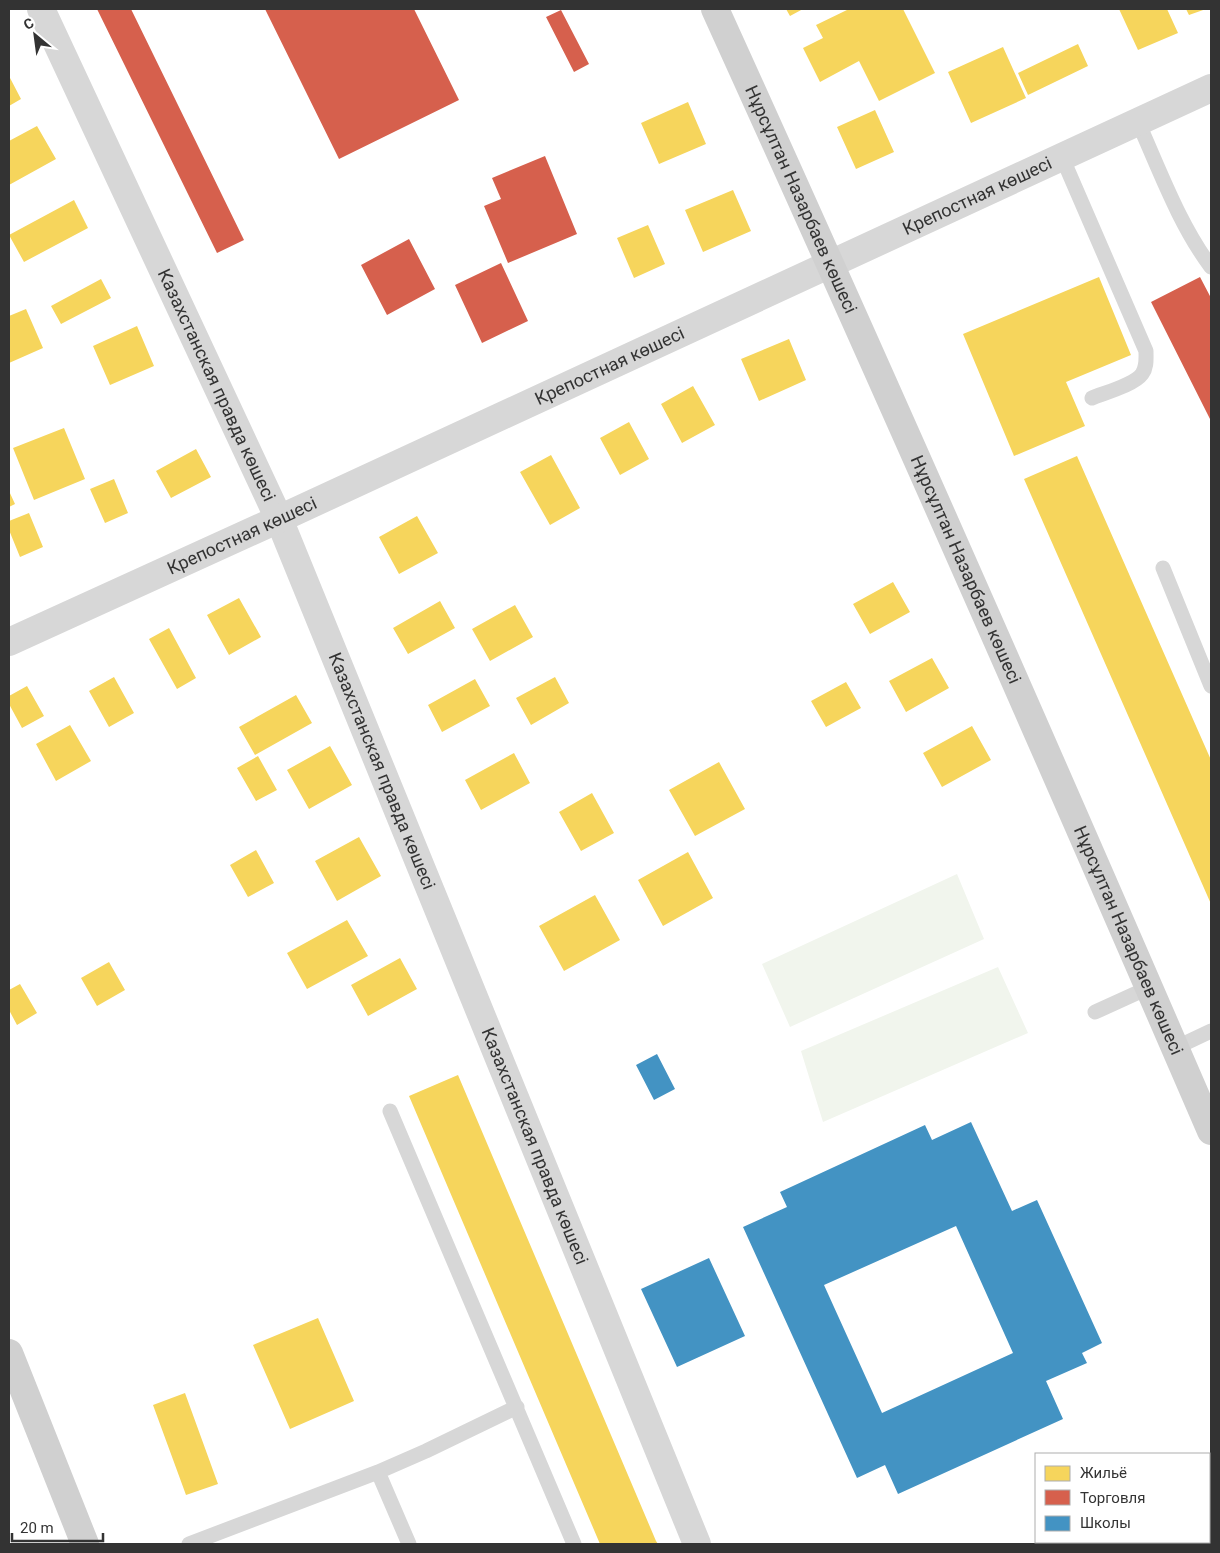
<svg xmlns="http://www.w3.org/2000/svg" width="1220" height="1553" viewBox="0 0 1220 1553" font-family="Roboto,sans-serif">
	<rect width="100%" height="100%" fill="#fff"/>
	<!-- green -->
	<path fill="#f1f5ed" d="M 957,874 L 984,939 L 790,1027 L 762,964 Z
		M 998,967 L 1028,1033 L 823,1122 L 801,1051 Z"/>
	<!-- homes -->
	<path fill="#f6d55c" d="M 786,9 L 803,9 L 790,16 Z
		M 849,9 L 903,9 L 935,73 L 879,101 L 859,61 L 820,82 L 803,48 L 823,38 L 816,25 Z
		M 1119,9 L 1167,9 L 1178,33 L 1138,50 Z
		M 1186,9 L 1206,9 L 1189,15 Z
		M 1078,44 L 1088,66 L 1028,95 L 1018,73 Z
		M 1003,47 L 1026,98 L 971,123 L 948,72 Z
		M 9,76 L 21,99 L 9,106 Z
		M 688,102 L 706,144 L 659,164 L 641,123 Z
		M 875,110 L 894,152 L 856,169 L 837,127 Z
		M 37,126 L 56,159 L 9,185 L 9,141 Z
		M 733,190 L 751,231 L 703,252 L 685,210 Z
		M 74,200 L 88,228 L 24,262 L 9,235 Z
		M 648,225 L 665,264 L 634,278 L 617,238 Z
		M 1099,277 L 1131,355 L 1066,382 L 1085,426 L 1014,456 L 963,334 Z
		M 101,279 L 111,298 L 61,324 L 51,306 Z
		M 26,309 L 43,348 L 9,363 L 9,316 Z
		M 137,326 L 154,366 L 110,385 L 93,346 Z
		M 789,339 L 806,380 L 759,401 L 741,359 Z
		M 693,386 L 715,425 L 682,443 L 661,404 Z
		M 629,422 L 649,459 L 620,475 L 600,438 Z
		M 64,428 L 85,479 L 34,500 L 13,448 Z
		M 196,449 L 211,477 L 171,498 L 156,471 Z
		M 551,455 L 580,508 L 550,525 L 520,472 Z
		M 1077,456 L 1211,760 L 1211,904 L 1024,479 Z
		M 114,479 L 128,513 L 105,523 L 90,489 Z
		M 9,491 L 15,504 L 9,507 Z
		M 29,513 L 43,547 L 20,557 L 9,530 L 9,521 Z
		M 417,516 L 438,553 L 399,574 L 379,537 Z
		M 893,582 L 910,612 L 870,634 L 853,604 Z
		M 239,598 L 261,637 L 229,655 L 207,615 Z
		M 440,601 L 455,628 L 408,654 L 393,628 Z
		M 515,605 L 533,637 L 490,661 L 472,629 Z
		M 169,628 L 196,678 L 177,689 L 149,639 Z
		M 932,658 L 949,688 L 906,712 L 889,681 Z
		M 114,677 L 134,713 L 109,727 L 89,691 Z
		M 555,677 L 569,703 L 531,725 L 516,698 Z
		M 475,679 L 490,706 L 442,732 L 428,705 Z
		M 846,682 L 861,708 L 826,727 L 811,701 Z
		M 27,686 L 44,716 L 22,728 L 9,704 L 9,696 Z
		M 296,695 L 312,723 L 255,755 L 239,727 Z
		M 70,725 L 91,761 L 56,781 L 36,744 Z
		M 972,726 L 991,760 L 942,787 L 923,753 Z
		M 330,746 L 352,785 L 309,809 L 287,770 Z
		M 514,753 L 530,783 L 481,810 L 465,780 Z
		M 258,756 L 277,790 L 256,801 L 237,768 Z
		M 719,762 L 745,809 L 695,836 L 669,790 Z
		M 592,793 L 614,833 L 581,851 L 559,812 Z
		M 359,837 L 381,876 L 337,901 L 315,861 Z
		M 256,850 L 274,883 L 248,897 L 230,865 Z
		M 688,852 L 713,898 L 663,926 L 638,880 Z
		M 595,895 L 620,940 L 564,971 L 539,926 Z
		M 347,920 L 368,956 L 307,989 L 287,953 Z
		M 400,958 L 417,989 L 368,1016 L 351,985 Z
		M 109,962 L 125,990 L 97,1006 L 81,978 Z
		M 20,984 L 37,1013 L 17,1025 L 9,1010 L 9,990 Z
		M 458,1075 L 656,1541 L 658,1544 L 600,1544 L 409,1096 Z
		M 318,1318 L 354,1401 L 290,1429 L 253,1345 Z
		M 185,1393 L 218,1484 L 186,1495 L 153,1405 Z"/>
	<!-- shops -->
	<path fill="#d6604d" d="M 97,9 L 131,9 L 244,240 L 217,253 Z
		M 265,9 L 414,9 L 459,100 L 339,159 Z
		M 561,10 L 589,64 L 574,72 L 546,17 Z
		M 545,156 L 577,234 L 508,263 L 484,206 L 501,199 L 492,178 Z
		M 409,239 L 435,289 L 387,315 L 361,265 Z
		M 501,263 L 528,321 L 482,343 L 455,285 Z
		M 1200,277 L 1211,298 L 1211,421 L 1151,302 Z"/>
	<!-- schools -->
	<path fill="#4393c3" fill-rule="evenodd" d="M 657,1054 L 675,1089 L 654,1100 L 636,1065 Z
		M 971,1122 L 1012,1211 L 1037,1200 L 1102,1343 L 1082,1353 L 1087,1363 L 1046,1381 L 1063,1419 L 898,1494 L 885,1465 L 857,1478 L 743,1227 L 787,1207 L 780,1192 L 925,1125 L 932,1140 ZM 956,1226 L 1013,1353 L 882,1413 L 824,1285 Z
		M 709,1258 L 745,1336 L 677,1367 L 641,1289 Z"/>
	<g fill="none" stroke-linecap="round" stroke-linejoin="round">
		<!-- service -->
		<path stroke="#d7d7d7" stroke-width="15" d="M 1138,122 C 1160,171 1179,224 1211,267
			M 1062,157 L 1146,351 C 1146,359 1147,367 1142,374 C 1134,385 1104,393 1092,398
			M 1163,568 L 1211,686
			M 1095,1012 L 1150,987
			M 1175,1048 L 1211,1031
			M 390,1111 L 574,1544
			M 378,1472 L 409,1544
			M 189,1544 L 378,1472 L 426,1451 L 517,1407"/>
		<!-- minor -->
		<path stroke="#d7d7d7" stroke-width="28" id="s1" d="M 41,9 L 279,519 L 697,1544"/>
		<!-- tertiary -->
		<path stroke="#d7d7d7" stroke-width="28" id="s2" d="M 9,642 L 279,519 L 1211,88"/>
		<!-- secondary -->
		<g stroke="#d0d0d0" stroke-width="28">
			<path id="s3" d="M 715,9 C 884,381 1049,756 1211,1131"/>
			<path d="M 9,1353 L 85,1544"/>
		</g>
	</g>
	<g text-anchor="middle" stroke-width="5" stroke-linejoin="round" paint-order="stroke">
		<!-- street labels -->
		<g font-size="18" fill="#333" stroke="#fff">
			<text dy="6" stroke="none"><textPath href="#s2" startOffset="1066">Крепостная көшесі</textPath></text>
			<text dy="6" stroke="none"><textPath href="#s3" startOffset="209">Нұрсұлтан Назарбаев көшесі</textPath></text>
			<text dy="6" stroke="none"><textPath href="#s2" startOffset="661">Крепостная көшесі</textPath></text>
			<text dy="6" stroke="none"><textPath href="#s1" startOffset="415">Казахстанская правда көшесі</textPath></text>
			<text dy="6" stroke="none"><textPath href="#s2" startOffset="256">Крепостная көшесі</textPath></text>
			<text dy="6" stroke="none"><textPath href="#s3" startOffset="614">Нұрсұлтан Назарбаев көшесі</textPath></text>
			<text dy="6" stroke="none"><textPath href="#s1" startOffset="835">Казахстанская правда көшесі</textPath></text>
			<text dy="6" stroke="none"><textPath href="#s3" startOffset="1019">Нұрсұлтан Назарбаев көшесі</textPath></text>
			<text dy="6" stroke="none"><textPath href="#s1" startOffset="1240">Казахстанская правда көшесі</textPath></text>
		</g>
	</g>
	<!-- border -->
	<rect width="1220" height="1553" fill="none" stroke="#333333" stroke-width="20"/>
	<!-- legend -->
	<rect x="1035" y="1453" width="175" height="90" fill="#ffffff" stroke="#adadad"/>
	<rect x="1045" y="1466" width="25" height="15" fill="#f6d55c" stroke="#adadad"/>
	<text x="1080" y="1478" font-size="15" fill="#333333">Жильё</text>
	<rect x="1045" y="1490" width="25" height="15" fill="#d6604d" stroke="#adadad"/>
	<text x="1080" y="1503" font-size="15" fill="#333333">Торговля</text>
	<rect x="1045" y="1516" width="25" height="15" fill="#4393c3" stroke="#adadad"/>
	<text x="1080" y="1528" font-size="15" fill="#333333">Школы</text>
	<!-- north arrow -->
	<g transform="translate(35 35) rotate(331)" stroke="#ffffff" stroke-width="4" paint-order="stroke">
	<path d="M0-4L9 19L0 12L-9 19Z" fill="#333333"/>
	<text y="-8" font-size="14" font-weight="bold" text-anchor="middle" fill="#333333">С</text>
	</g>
	<!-- scale -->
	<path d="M12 1533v8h91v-8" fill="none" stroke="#333333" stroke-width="2.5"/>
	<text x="20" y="1533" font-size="15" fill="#333333" stroke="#ffffff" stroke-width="4" paint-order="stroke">20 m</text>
</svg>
